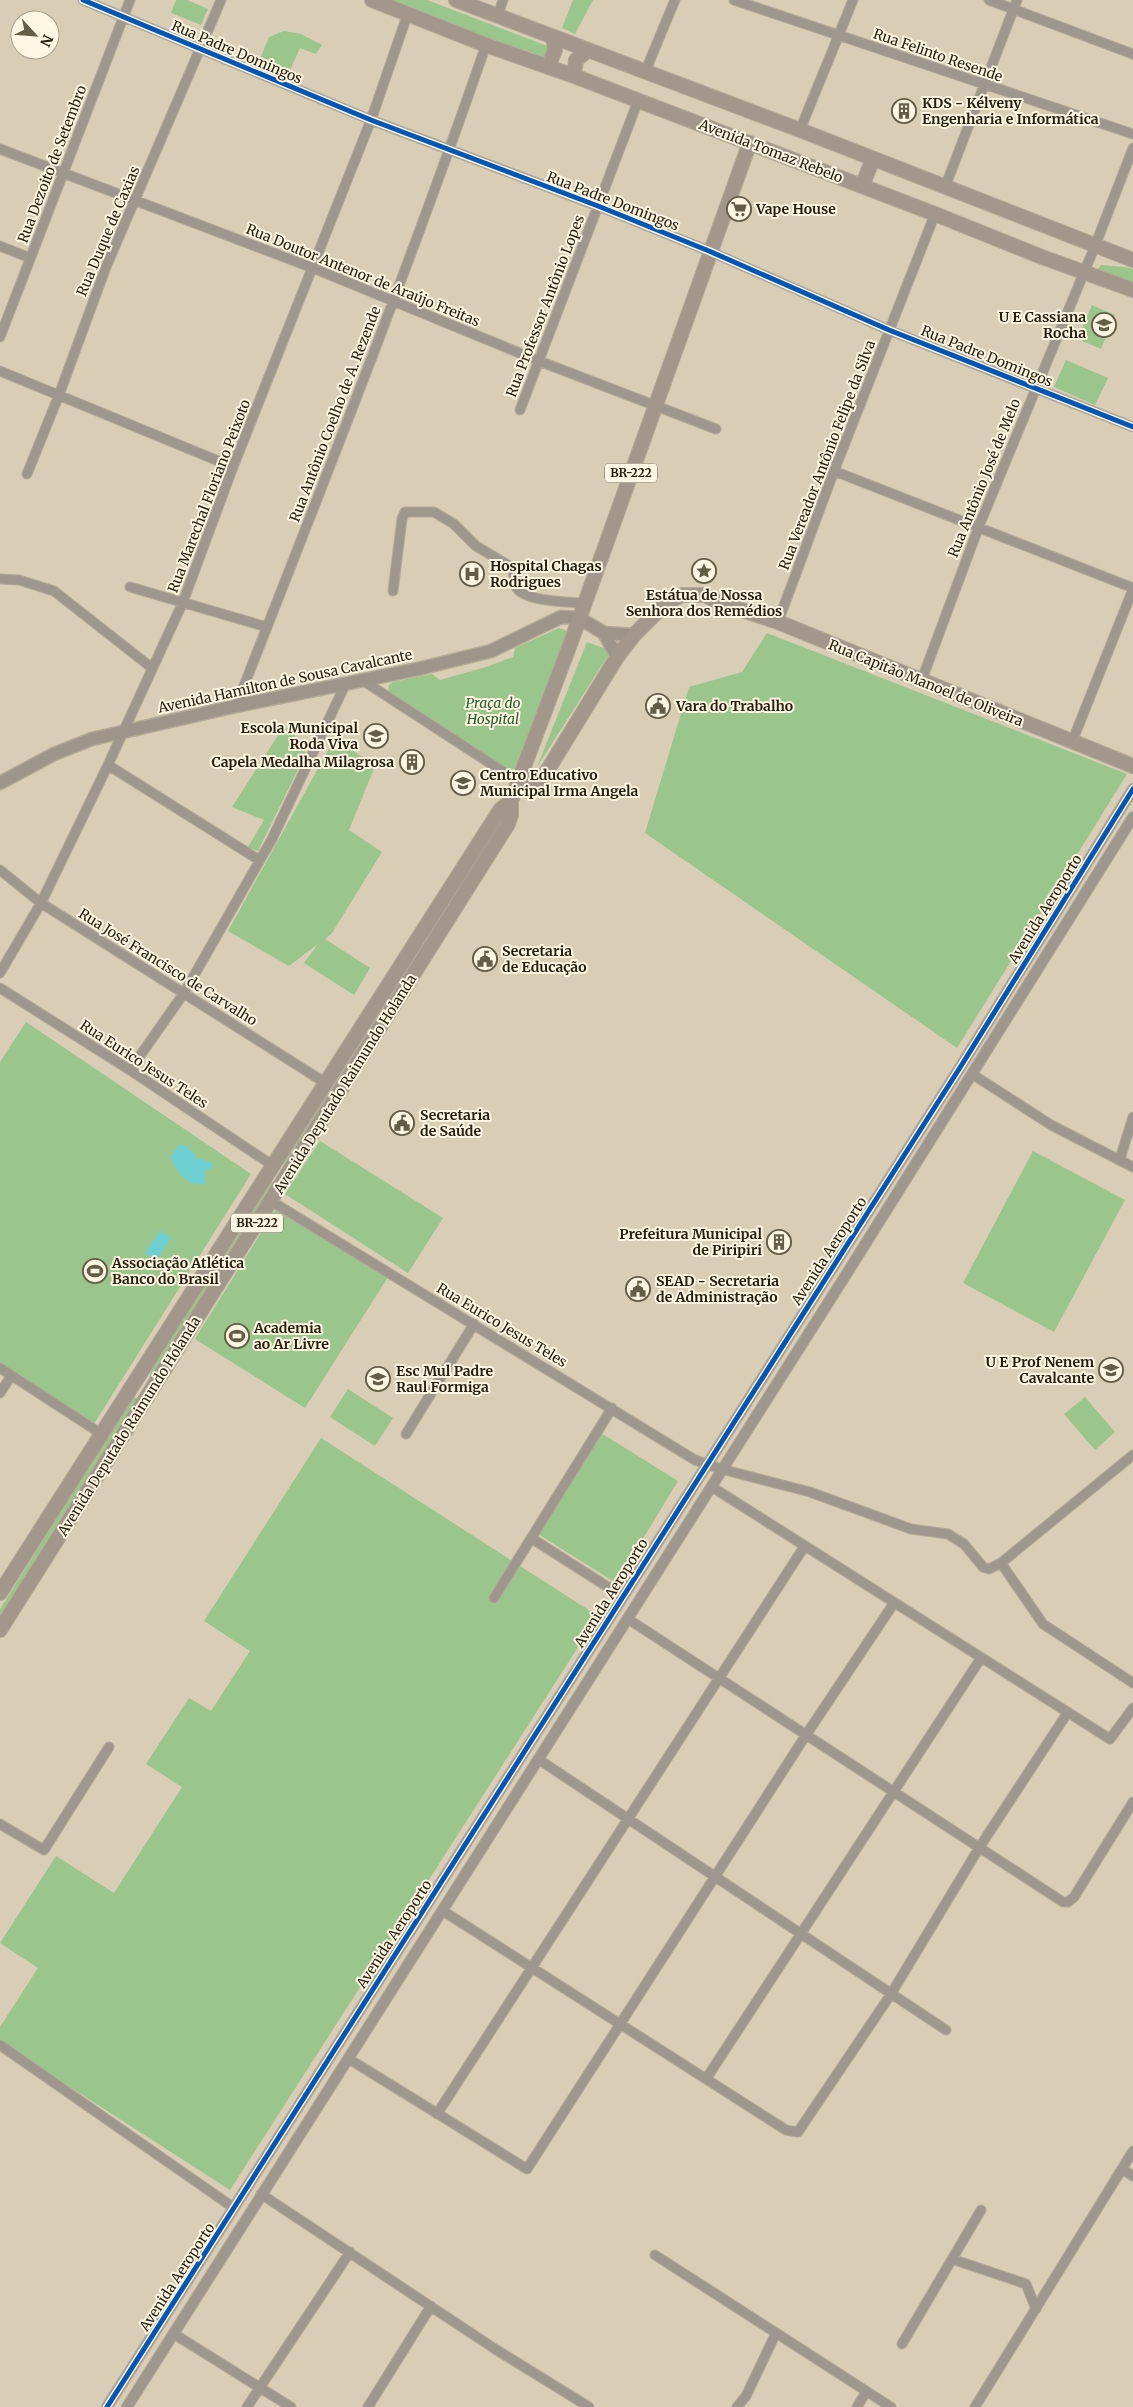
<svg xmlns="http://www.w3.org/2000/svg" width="1133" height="2407" viewBox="0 0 1133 2407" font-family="Merriweather,serif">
	<rect width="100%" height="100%" fill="#d9cdb5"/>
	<!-- green -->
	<path fill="#9ac58c" d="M 176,0 L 187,0 L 208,9 L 201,25 L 171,13 Z
		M 383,0 L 427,0 L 550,47 L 545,58 L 526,50 L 512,48 Z
		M 573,0 L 593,0 L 575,34 L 562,28 Z
		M 284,31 L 301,34 L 322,45 L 316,54 L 300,48 L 287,77 L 258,64 L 269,37 Z
		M 1101,265 L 1125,267 L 1133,269 L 1133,287 L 1100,274 L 1098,269 Z
		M 1092,305 L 1115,315 L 1101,349 L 1078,339 Z
		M 1066,360 L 1108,378 L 1095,405 L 1054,387 Z
		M 559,628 L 567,631 L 569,635 L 518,763 L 514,769 L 505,769 L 388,692 L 389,685 L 393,682 L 432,674 L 440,680 L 486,667 L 513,657 L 515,648 Z
		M 767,633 L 1127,774 L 957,1048 L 645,833 L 689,687 L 742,672 Z
		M 587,642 L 611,651 L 537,767 Z
		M 284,726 L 292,731 L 306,753 L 258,851 L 248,847 L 264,820 L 232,807 Z
		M 335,738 L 375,766 L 349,830 L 382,852 L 332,933 L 325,939 L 370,968 L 354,995 L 304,963 L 318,944 L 289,966 L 228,931 Z
		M 503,818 L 504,822 L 289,1164 L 284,1165 L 283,1161 Z
		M 26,1022 L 251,1174 L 92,1427 L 0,1367 L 0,1062 Z
		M 320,1141 L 443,1218 L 408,1273 L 285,1194 Z
		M 1033,1151 L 1125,1200 L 1054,1332 L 963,1283 Z
		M 269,1182 L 273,1182 L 275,1186 L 151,1383 L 148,1381 L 154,1363 Z
		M 277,1207 L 388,1277 L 305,1408 L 195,1339 Z
		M 348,1389 L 393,1418 L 375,1446 L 330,1417 Z
		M 133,1397 L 137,1398 L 132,1407 L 131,1414 L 0,1623 L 0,1609 Z
		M 1085,1397 L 1115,1432 L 1095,1450 L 1064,1414 Z
		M 601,1433 L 678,1481 L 616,1583 L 538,1534 Z
		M 321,1438 L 598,1616 L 230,2190 L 0,2042 L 0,2027 L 38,1968 L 0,1943 L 56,1856 L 114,1893 L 182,1787 L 146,1764 L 189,1698 L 211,1711 L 250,1651 L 204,1621 Z"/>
	<!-- water -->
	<path fill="#6dcfd2" d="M 179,1145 L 187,1146 L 197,1158 L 213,1163 L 213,1167 L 205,1171 L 205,1183 C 189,1189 177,1171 170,1158 Z
		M 160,1231 L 171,1238 L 156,1260 L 145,1253 Z"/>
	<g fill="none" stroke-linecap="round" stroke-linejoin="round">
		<defs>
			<path id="minor" d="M 83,0 L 371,120 L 598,206 L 709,251 L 889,330 L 1133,427
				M 734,0 L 1133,134
				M 989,0 L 1133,54
				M 498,15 L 503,0
				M 645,72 L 675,0
				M 800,130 L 853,0
				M 0,149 L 313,268 L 539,361 L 716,429
				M 945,187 L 1017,0
				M 0,246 L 30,258
				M 0,337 L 130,0
				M 0,371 L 233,467
				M 520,410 L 638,101
				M 834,471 L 1133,588
				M 27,474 L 59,395 L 106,267 L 221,0
				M 0,579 L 19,580 L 54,591 L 152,668
				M 130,587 L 267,627
				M 393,591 L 402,519 L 405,512 L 434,512 L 454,524 L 476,546 L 513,568 C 514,573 514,582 516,587 C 524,602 569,602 584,603
				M 778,622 L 834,471 L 935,214
				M 362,680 L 519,782
				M 921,682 L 979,526 L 1095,246 L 1133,148
				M 236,706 C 322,487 409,268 486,45
				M 1072,742 L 1133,589
				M 108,765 L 259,860
				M 0,870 L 41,903 L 324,1082
				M 0,973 L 41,903 L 108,765 L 183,602 L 233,467 L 371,120 L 408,13
				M 0,988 L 130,1070 L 272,1165
				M 130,1070 L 184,993 L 272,839 L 346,683
				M 972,1074 L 1051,1125 L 1133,1167
				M 1120,1159 L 1133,1117
				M 271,1201 L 695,1460 L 721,1469 L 810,1492 L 911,1529 L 948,1534 L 964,1544 L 983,1567 L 989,1569 L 1001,1563 L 1133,1455
				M 0,1368 L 100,1433
				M 0,1393 L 11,1376
				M 406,1434 L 474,1324
				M 712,1487 L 1110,1739 L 1133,1708
				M 531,1538 L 622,1596
				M 1001,1563 L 1043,1624 L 1133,1683
				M 494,1598 L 612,1408
				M 628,1619 L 1063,1902 L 1068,1902 L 1074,1897 L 1133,1802
				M 538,1759 L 946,2030
				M 0,1824 L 44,1850 L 109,1747
				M 443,1911 L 786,2130 L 798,2132 L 891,1994 L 979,1848 L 1068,1712
				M 0,2045 L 234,2208
				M 349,2059 L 527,2169 L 806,1735 L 894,1603
				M 706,2079 L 981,1658
				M 437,2114 L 804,1547
				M 1122,2169 L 1133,2176
				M 261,2194 L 495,2349 L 589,2407
				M 655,2255 L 891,2407
				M 952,2259 L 1026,2284 L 1036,2309
				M 174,2334 L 291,2407
				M 902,2344 L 981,2210
				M 247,2407 L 350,2252
				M 368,2407 L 431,2306
				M 737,2407 L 746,2396 L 776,2333
				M 857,2407 L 866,2392
				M 975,2407 L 1133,2151"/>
			<path id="tertiary" d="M 107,2407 L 961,1066 L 1133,789
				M 127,2407 L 849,1270 L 1133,817"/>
			<path id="secondary" d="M 604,633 L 617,657
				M 0,783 L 54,754 L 92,739 L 236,706 L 418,669 L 491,651 L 561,617 L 579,618 L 604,633 L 634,635"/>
			<path id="primary" d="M 372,0 L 486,45 L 574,76 L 935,214 L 1042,257 L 1133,290
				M 456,0 L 800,130 L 1133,260
				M 548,67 L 555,50 L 553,37
				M 574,76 L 576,60 L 587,51
				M 862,186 L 873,159
				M 519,782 L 537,782 L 544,776 L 617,657 L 634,635 L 666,603 L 682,595 L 705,595 L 718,602 L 778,622 L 1133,766
				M 0,1593 L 500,810 L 511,801
				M 0,1630 L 508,824 L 511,815 L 511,801 L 572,639 L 749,145"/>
		</defs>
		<!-- minor casing -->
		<use href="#minor" stroke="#b3a996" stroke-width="11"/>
		<!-- tertiary casing -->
		<use href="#tertiary" stroke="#b3a996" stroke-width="12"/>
		<!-- secondary casing -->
		<use href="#secondary" stroke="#b3a996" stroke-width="15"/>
		<!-- primary casing -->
		<use href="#primary" stroke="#b3a996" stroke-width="16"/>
		<!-- minor -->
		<use href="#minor" stroke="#9f968e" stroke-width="9"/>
		<!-- tertiary -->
		<use href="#tertiary" stroke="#9f968e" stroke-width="10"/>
		<!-- secondary -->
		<use href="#secondary" stroke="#9e948a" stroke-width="12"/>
		<!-- primary -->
		<use href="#primary" stroke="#a2978a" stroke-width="14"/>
		<defs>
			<path id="cycleway" d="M 83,0 L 371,120 L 598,206 L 709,251 L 889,330 L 1133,427
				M 107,2407 L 961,1066 L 1133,789"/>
		</defs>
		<!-- cycleway casing -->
		<use href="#cycleway" stroke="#fef5e3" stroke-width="8"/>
		<!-- cycleway -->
		<use href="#cycleway" stroke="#0057b8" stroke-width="5"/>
	</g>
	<!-- icons -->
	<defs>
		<symbol id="building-ring" viewBox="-11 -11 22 22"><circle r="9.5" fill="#fef5e3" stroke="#655c48" stroke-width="1.5"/><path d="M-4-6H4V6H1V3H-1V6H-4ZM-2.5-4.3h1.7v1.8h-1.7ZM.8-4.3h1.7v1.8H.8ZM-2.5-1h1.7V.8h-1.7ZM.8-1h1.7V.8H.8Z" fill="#655c48"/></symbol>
		<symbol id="supermarket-ring" viewBox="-11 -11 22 22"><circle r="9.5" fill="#fef5e3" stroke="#655c48" stroke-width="1.5"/><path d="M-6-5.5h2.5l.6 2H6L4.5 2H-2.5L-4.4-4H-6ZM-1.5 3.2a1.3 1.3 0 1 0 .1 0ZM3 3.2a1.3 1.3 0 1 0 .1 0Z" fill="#655c48"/></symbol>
		<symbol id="school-ring" viewBox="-11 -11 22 22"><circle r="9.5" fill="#fef5e3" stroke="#655c48" stroke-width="1.5"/><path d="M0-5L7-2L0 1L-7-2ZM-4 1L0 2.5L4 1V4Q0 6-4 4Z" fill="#655c48"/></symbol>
		<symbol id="sight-ring" viewBox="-11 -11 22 22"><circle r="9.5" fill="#fef5e3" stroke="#655c48" stroke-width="1.5"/><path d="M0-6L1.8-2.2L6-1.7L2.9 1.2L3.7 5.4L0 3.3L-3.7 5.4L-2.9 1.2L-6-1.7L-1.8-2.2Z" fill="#655c48"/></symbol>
		<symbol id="hospital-ring" viewBox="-11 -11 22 22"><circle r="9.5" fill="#fef5e3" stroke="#655c48" stroke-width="1.5"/><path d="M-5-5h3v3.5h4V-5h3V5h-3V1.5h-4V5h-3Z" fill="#655c48"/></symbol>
		<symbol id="civic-ring" viewBox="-11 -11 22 22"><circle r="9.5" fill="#fef5e3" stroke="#655c48" stroke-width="1.5"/><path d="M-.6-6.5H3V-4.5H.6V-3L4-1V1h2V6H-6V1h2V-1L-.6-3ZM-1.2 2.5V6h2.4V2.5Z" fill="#655c48"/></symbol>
		<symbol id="stadium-ring" viewBox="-11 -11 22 22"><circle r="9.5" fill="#fef5e3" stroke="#655c48" stroke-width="1.5"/><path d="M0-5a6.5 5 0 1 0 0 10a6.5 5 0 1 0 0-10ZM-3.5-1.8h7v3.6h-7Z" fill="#655c48"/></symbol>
	</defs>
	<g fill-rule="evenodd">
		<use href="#building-ring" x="890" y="97" width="28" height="28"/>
		<use href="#supermarket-ring" x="725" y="195" width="28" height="28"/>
		<use href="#school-ring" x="1090" y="311" width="28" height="28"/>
		<use href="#sight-ring" x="690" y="557" width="28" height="28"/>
		<use href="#hospital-ring" x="458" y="560" width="28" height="28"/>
		<use href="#civic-ring" x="644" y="692" width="28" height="28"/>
		<use href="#school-ring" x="362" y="722" width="28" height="28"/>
		<use href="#building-ring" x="398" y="748" width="28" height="28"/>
		<use href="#school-ring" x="449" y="769" width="28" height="28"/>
		<use href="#civic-ring" x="471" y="945" width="28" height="28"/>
		<use href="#civic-ring" x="388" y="1109" width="28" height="28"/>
		<use href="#building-ring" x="765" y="1228" width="28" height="28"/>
		<use href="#stadium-ring" x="81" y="1257" width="28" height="28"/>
		<use href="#civic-ring" x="624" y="1275" width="28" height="28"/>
		<use href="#stadium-ring" x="223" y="1322" width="28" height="28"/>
		<use href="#school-ring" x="1097" y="1356" width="28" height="28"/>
		<use href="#school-ring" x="364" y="1365" width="28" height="28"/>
	</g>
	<g text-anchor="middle" stroke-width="4" stroke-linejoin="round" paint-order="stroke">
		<!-- shield labels -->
		<g fill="#fef5e3" stroke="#685f4d" stroke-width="1">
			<rect x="605" y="463.5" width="52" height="19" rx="4"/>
			<rect x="231" y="1213.5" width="52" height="19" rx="4"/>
		</g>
		<g font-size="12" font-weight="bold" fill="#271f0d">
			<text x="631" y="477">BR-222</text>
			<text x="257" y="1227">BR-222</text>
		</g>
		<!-- street labels -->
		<g font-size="14" fill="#271f0d" stroke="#fef5e3">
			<text transform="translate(237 52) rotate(23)" y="5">Rua Padre Domingos</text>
			<text transform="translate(938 55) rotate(19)" y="5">Rua Felinto Resende</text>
			<text transform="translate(771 151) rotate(21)" y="5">Avenida Tomaz Rebelo</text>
			<text transform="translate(52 164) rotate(-69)" y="5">Rua Dezoito de Setembro</text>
			<text transform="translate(613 201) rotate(21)" y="5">Rua Padre Domingos</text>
			<text transform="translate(108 231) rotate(-67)" y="5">Rua Duque de Caxias</text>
			<text transform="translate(363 275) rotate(22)" y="5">Rua Doutor Antenor de Araújo Freitas</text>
			<text transform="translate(545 306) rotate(-69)" y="5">Rua Professor Antônio Lopes</text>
			<text transform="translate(987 356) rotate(22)" y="5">Rua Padre Domingos</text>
			<text transform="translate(335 414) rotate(-69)" y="5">Rua Antônio Coelho de A. Rezende</text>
			<text transform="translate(827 455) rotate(-69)" y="5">Rua Vereador Antônio Felipe da Silva</text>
			<text transform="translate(984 478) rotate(-68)" y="5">Rua Antônio José de Melo</text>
			<text transform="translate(209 496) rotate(-69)" y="5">Rua Marechal Floriano Peixoto</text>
			<text transform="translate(285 681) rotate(-12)" y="5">Avenida Hamilton de Sousa Cavalcante</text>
			<text transform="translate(926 683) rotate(22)" y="5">Rua Capitão Manoel de Oliveira</text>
			<text transform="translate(1045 909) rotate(-58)" y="5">Avenida Aeroporto</text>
			<text transform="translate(168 967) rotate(32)" y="5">Rua José Francisco de Carvalho</text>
			<text transform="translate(144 1064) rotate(33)" y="5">Rua Eurico Jesus Teles</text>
			<text transform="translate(345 1084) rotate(-58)" y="5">Avenida Deputado Raimundo Holanda</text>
			<text transform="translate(829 1251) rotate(-57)" y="5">Avenida Aeroporto</text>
			<text transform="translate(502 1325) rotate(31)" y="5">Rua Eurico Jesus Teles</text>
			<text transform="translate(129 1426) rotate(-58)" y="5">Avenida Deputado Raimundo Holanda</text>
			<text transform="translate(611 1593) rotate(-58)" y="5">Avenida Aeroporto</text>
			<text transform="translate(394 1934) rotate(-57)" y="5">Avenida Aeroporto</text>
			<text transform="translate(177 2277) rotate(-57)" y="5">Avenida Aeroporto</text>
		</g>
		<!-- poi labels -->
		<g font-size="14" font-weight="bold" fill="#271f0d" stroke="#fef5e3" text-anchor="start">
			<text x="922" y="108">KDS - Kélveny<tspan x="922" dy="16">Engenharia e Informática</tspan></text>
			<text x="756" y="214">Vape House</text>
			<text x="1086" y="322" text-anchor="end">U E Cassiana<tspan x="1086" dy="16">Rocha</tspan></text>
			<text x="490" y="571">Hospital Chagas<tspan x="490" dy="16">Rodrigues</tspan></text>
			<text x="704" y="600" text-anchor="middle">Estátua de Nossa<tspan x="704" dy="16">Senhora dos Remédios</tspan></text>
			<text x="676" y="711">Vara do Trabalho</text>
			<text x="358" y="733" text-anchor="end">Escola Municipal<tspan x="358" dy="16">Roda Viva</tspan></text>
			<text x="394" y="767" text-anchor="end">Capela Medalha Milagrosa</text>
			<text x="480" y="780">Centro Educativo<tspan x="480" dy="16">Municipal Irma Angela</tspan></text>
			<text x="502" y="956">Secretaria<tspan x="502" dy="16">de Educação</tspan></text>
			<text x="420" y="1120">Secretaria<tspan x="420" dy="16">de Saúde</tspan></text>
			<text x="762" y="1239" text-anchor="end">Prefeitura Municipal<tspan x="762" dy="16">de Piripiri</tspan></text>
			<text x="112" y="1268">Associação Atlética<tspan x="112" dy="16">Banco do Brasil</tspan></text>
			<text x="656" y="1286">SEAD - Secretaria<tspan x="656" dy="16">de Administração</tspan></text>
			<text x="254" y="1333">Academia<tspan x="254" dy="16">ao Ar Livre</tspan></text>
			<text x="1094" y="1367" text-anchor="end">U E Prof Nenem<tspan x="1094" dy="16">Cavalcante</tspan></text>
			<text x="396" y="1376">Esc Mul Padre<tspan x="396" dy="16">Raul Formiga</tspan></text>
		</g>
		<!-- park labels -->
		<g font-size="14" font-style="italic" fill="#236129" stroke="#fef5e3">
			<text x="493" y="708">Praça do<tspan x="493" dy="16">Hospital</tspan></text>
		</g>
	</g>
	<!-- north arrow -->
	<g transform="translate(35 35) rotate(116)"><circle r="24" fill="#fef5e3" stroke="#a89f8d"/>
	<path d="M0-4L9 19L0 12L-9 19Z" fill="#655c48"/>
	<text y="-8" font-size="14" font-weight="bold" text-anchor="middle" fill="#271f0d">N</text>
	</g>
</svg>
